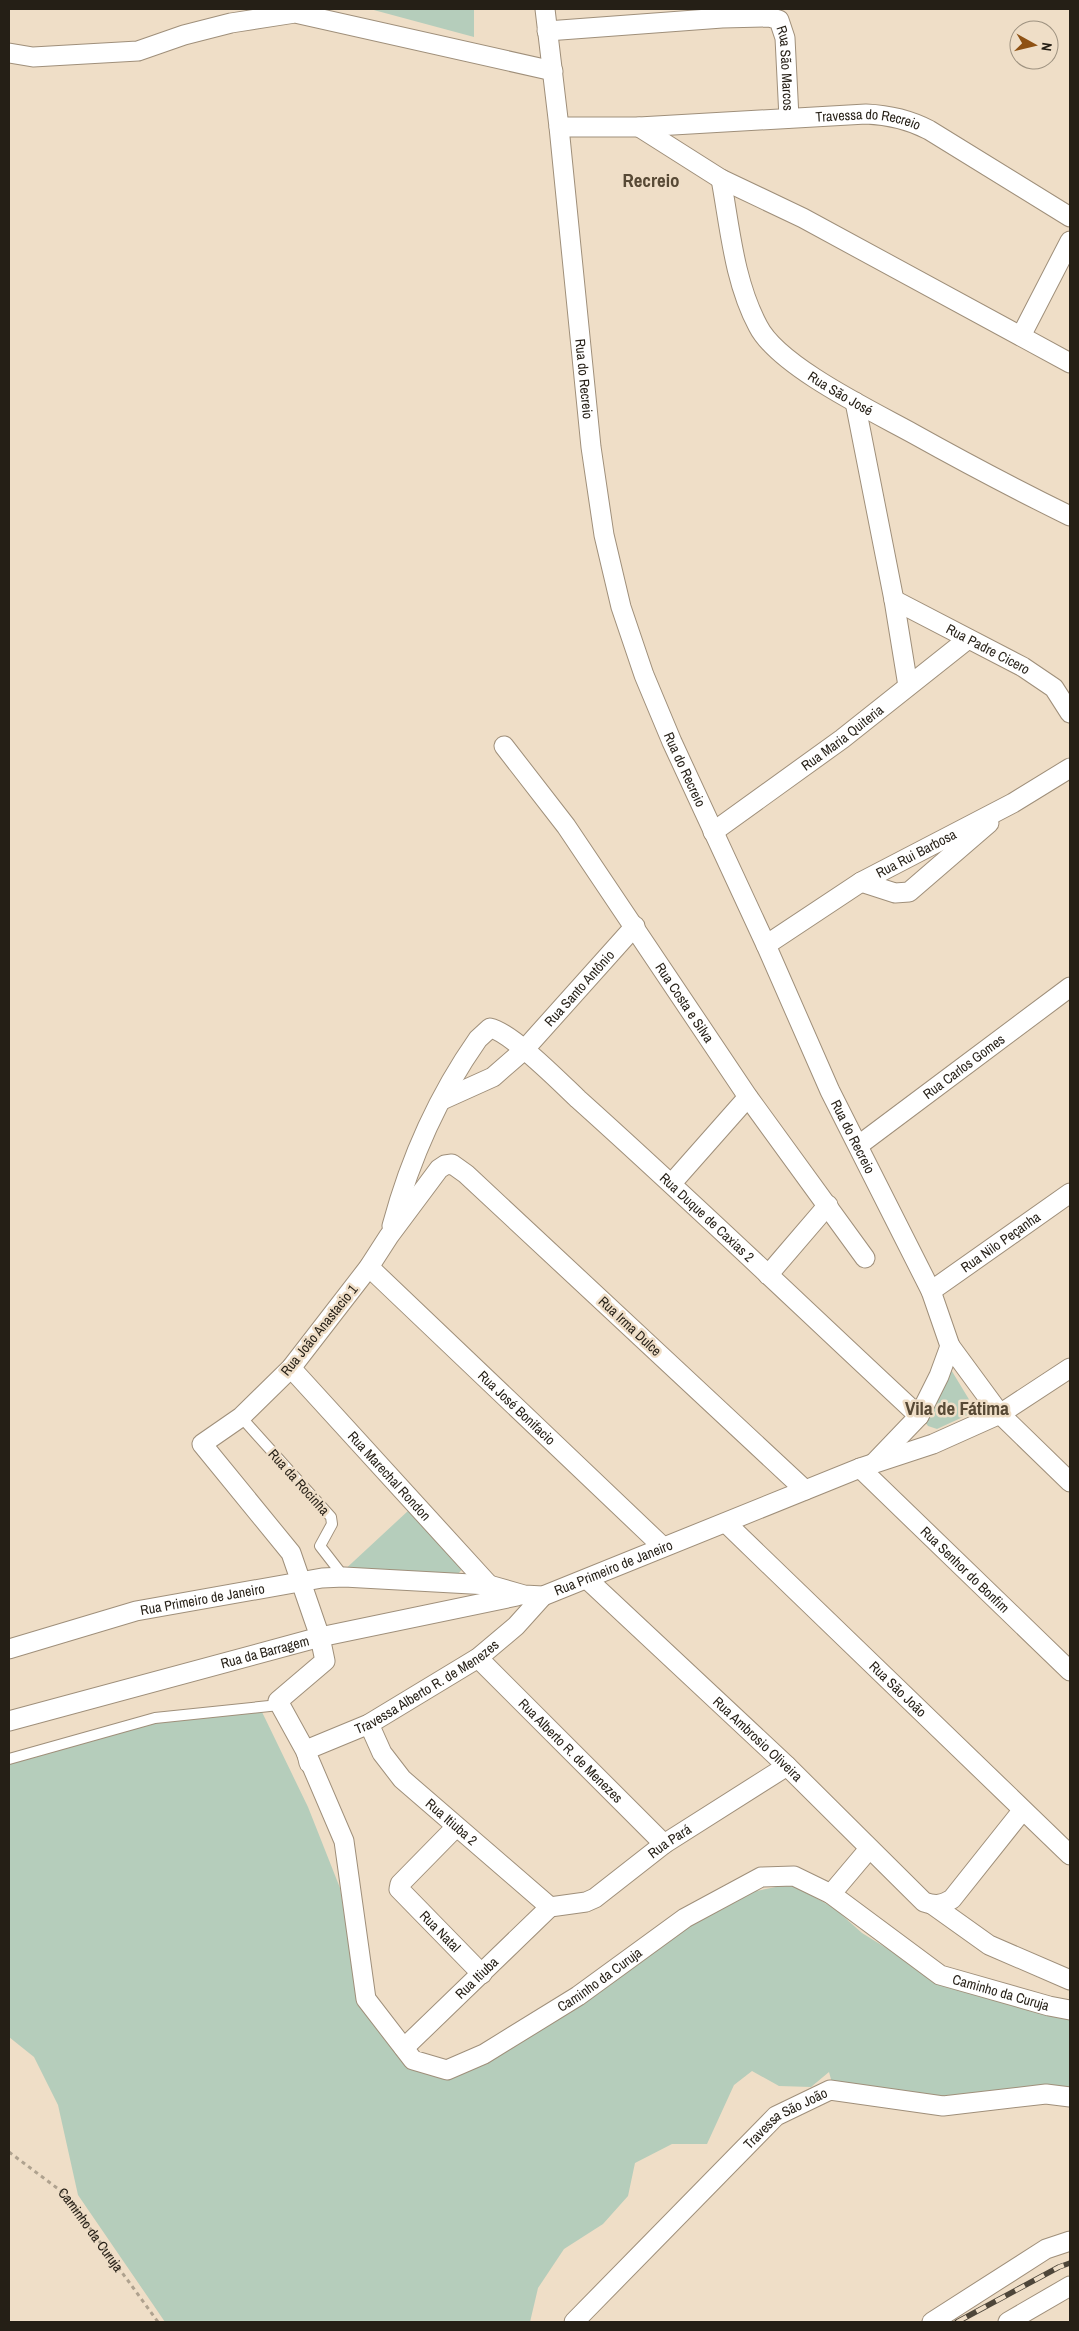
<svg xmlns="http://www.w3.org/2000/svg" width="1079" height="2331" viewBox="0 0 1079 2331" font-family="'Archivo Narrow',sans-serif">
	<rect width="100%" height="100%" fill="#efdec7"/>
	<!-- green -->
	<path fill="#b5cdbb" d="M 370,9 L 474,9 L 474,37 Z
		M 950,1368 L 976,1411 L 937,1429 L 928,1426 L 923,1419 Z
		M 409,1510 L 464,1567 L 457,1575 L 340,1574 Z
		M 262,1712 L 308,1807 L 340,1888 L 358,2002 L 446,2076 L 594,1991 L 736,1895 L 791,1884 L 834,1908 L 862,1933 L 940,1981 L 1070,2015 L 1070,2090 L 1038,2085 L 949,2099 L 832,2083 L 829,2072 L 811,2087 L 779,2086 L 752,2071 L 734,2085 L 707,2144 L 672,2144 L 635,2163 L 628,2196 L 603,2224 L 564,2249 L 538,2288 L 530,2322 L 165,2322 L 78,2195 L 58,2105 L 34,2057 L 9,2037 L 9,1762 L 154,1723 Z"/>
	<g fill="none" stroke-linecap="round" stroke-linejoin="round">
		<defs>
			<path id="service" d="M 241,1417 L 331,1517 L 332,1524 L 320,1546 L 344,1577
				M 9,1759 L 155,1718 L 279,1705"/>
			<g id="minor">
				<path id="s2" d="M 545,9 L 559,127 L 591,447 L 604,535 L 621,607 L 644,675 L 672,742 L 766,945 L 830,1091 L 931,1291 L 950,1346 L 939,1376 L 919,1416 L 874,1463"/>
				<path id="s3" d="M 547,31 L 722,18 L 769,17 L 779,20 L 785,38 L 789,118"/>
				<path d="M 9,53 L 33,57 L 138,51 L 184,35 L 231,23 L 295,13 L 553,71"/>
				<path id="s4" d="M 559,127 L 639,127 L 866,114 C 889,115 908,119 929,130 L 1070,217"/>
				<path d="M 639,127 L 721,179 L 803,218 L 1070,363"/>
				<path id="s5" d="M 721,179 C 730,228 734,281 758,326 C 778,366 872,411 912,433 C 964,462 1017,490 1070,516"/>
				<path d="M 1021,336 L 1070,241"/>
				<path d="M 855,402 L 894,600 L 908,686"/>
				<path id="s6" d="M 894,600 L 1023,667 L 1054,688 L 1070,713"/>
				<path id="s7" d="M 504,746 L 566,826 L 748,1097 L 865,1258"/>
				<path id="s8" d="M 713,832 L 842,739 L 968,639"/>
				<path d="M 861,882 L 895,893 L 909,892 L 989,823"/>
				<path id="s9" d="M 766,945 L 861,882 L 1013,803 L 1070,768"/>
				<path id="s10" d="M 442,1100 L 493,1077 L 524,1050 L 635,926"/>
				<path id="s11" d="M 859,1145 L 1070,987"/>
				<path d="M 672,1183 L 748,1097"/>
				<path id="s12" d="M 392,1226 C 410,1159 438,1096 478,1039 L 490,1028 C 511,1032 561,1083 578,1099 C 694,1203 805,1310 919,1416"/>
				<path id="s13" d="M 369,1267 L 663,1547"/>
				<path d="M 768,1275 L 828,1205"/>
				<path id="s14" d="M 931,1291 L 1070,1193"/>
				<path d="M 950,1346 L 1000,1414 L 1070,1482"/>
				<path id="s15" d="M 291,1368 L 489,1585"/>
				<path id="s16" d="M 860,1468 L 1070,1671"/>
				<path id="s17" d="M 805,1490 L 466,1174 L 452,1164 L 445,1165 L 439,1169 L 389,1236 L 369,1267 L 291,1368 L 241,1417 L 202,1444 L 291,1553 L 320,1637 L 325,1661 L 278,1701 L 305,1750 L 344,1841 L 366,1999 L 413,2060 L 447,2070 L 484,2054 L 578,1996 L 685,1918 L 761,1877 L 794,1876 L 831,1894 L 940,1975 L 1049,2006 L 1070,2010"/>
				<path id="s18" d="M 726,1523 L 1070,1855"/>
				<path id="s19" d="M 587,1579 L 787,1766 L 924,1902 C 936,1906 942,1905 952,1899 L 1022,1811"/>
				<path id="s20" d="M 9,1649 L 136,1611 L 322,1578 L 344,1577 L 489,1585 L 524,1595 L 543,1596 L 860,1468 L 933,1444 L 1000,1414 L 1070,1368"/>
				<path id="s21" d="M 478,1658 L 664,1844"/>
				<path id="s22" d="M 9,1721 L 320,1637 L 517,1596"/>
				<path id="s23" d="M 369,1724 L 382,1753 L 402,1779 L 550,1907"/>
				<path id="s24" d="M 309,1763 L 306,1750 L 369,1724 L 478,1658 L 516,1626 L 543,1596"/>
				<path id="s25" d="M 456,1827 L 400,1884 L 399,1889 L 482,1974"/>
				<path d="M 831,1894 L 869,1849"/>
				<path d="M 933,1905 L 989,1945 L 1070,1980"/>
				<path id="s26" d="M 550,1907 L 586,1902 L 595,1898 L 664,1844 L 787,1766"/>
				<path id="s27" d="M 404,2048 L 550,1907"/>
				<path id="s28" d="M 574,2322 L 776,2116 L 830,2090 L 943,2106 L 1046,2094 L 1070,2097"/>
				<path d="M 932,2322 L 1046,2249 L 1070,2241"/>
				<path d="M 1008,2322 L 1070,2286"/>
			</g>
		</defs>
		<!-- service casing -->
		<use href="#service" stroke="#9f8f7a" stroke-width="12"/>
		<!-- minor casing -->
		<use href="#minor" stroke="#9f8f7a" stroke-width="21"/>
		<!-- path -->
		<path stroke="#afa28f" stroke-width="3" stroke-dasharray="4 4" stroke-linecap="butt" id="s1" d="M 9,2152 L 65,2194 L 158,2322"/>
		<!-- service -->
		<use href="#service" stroke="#fff" stroke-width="10"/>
		<!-- minor -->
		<use href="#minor" stroke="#fff" stroke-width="19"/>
		<defs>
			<path id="rail" d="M 957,2322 L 1059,2267 L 1070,2263"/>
		</defs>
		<!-- rail casing -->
		<use href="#rail" stroke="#4e463a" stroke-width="5.5"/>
		<!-- rail -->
		<use href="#rail" stroke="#efdec7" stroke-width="4" stroke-dasharray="11" stroke-linecap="butt"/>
	</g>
	<g text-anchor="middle" stroke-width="5" stroke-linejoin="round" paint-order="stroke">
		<!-- street labels -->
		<g font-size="14" fill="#251f16" stroke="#efdec7">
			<text dy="5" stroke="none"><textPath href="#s3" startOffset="282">Rua São Marcos</textPath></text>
			<text dy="5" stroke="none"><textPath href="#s4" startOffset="310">Travessa do Recreio</textPath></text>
			<text dy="5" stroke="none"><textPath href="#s2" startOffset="372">Rua do Recreio</textPath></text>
			<text dy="5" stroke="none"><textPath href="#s5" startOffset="260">Rua São José</textPath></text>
			<text dy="5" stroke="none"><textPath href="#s6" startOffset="106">Rua Padre Cicero</textPath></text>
			<text dy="5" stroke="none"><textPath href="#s8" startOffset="160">Rua Maria Quiteria</textPath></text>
			<text dy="5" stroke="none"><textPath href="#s2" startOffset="778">Rua do Recreio</textPath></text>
			<text dy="5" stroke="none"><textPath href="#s9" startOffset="176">Rua Rui Barbosa</textPath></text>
			<text dy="5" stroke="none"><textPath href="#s10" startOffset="180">Rua Santo Antônio</textPath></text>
			<text dy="5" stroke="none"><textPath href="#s7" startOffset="314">Rua Costa e Silva</textPath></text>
			<text dy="5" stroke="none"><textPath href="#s11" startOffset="131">Rua Carlos Gomes</textPath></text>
			<text dy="5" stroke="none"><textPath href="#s2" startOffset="1182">Rua do Recreio</textPath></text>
			<text dy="5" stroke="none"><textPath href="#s12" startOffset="512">Rua Duque de Caxias 2</textPath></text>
			<text dy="5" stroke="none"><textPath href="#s14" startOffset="85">Rua Nilo Peçanha</textPath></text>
			<text transform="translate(630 1326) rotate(43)" y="5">Rua Irma Dulce</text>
			<text transform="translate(319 1330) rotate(-51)" y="5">Rua João Anastacio 1</text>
			<text dy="5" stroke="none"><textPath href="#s13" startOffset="204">Rua José Bonifacio</textPath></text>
			<text dy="5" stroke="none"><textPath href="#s15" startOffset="146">Rua Marechal Rondon</textPath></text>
			<text transform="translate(299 1482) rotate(48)" y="5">Rua da Rocinha</text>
			<text dy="5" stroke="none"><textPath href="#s20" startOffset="620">Rua Primeiro de Janeiro</textPath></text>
			<text dy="5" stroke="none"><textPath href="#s16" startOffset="146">Rua Senhor do Bonfim</textPath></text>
			<text dy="5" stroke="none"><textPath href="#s20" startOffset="200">Rua Primeiro de Janeiro</textPath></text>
			<text dy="5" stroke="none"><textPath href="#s22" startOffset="265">Rua da Barragem</textPath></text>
			<text dy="5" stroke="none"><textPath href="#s24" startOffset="150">Travessa Alberto R. de Menezes</textPath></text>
			<text dy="5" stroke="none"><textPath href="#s18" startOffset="239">Rua São João</textPath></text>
			<text dy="5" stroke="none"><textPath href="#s19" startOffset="234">Rua Ambrosio Oliveira</textPath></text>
			<text dy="5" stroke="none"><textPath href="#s21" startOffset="131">Rua Alberto R. de Menezes</textPath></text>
			<text dy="5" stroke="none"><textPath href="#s23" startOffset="130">Rua Itiuba 2</textPath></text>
			<text dy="5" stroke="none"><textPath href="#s26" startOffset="140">Rua Pará</textPath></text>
			<text dy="5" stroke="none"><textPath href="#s25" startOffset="144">Rua Natal</textPath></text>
			<text dy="5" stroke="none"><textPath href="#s27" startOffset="101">Rua Itiuba</textPath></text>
			<text dy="5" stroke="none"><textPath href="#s17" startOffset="1781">Caminho da Curuja</textPath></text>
			<text dy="5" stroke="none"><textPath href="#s17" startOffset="2246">Caminho da Curuja</textPath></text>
			<text dy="5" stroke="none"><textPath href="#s28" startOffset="295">Travessa São João</textPath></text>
			<text dy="5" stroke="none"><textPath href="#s1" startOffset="114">Caminho da Curuja</textPath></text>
		</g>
		<!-- district labels -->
		<g font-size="19" font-weight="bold" fill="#574935" stroke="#efdec7">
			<text x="651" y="187">Recreio</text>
			<text x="957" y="1415">Vila de Fátima</text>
		</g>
	</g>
	<!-- border -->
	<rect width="1079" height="2331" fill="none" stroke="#251f16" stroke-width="20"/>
	<!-- north arrow -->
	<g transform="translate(1034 45) rotate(98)"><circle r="24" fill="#efdec7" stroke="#9e9280"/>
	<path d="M0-4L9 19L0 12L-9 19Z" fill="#8e5113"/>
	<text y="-8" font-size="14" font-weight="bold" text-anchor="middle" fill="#251f16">N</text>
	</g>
</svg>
